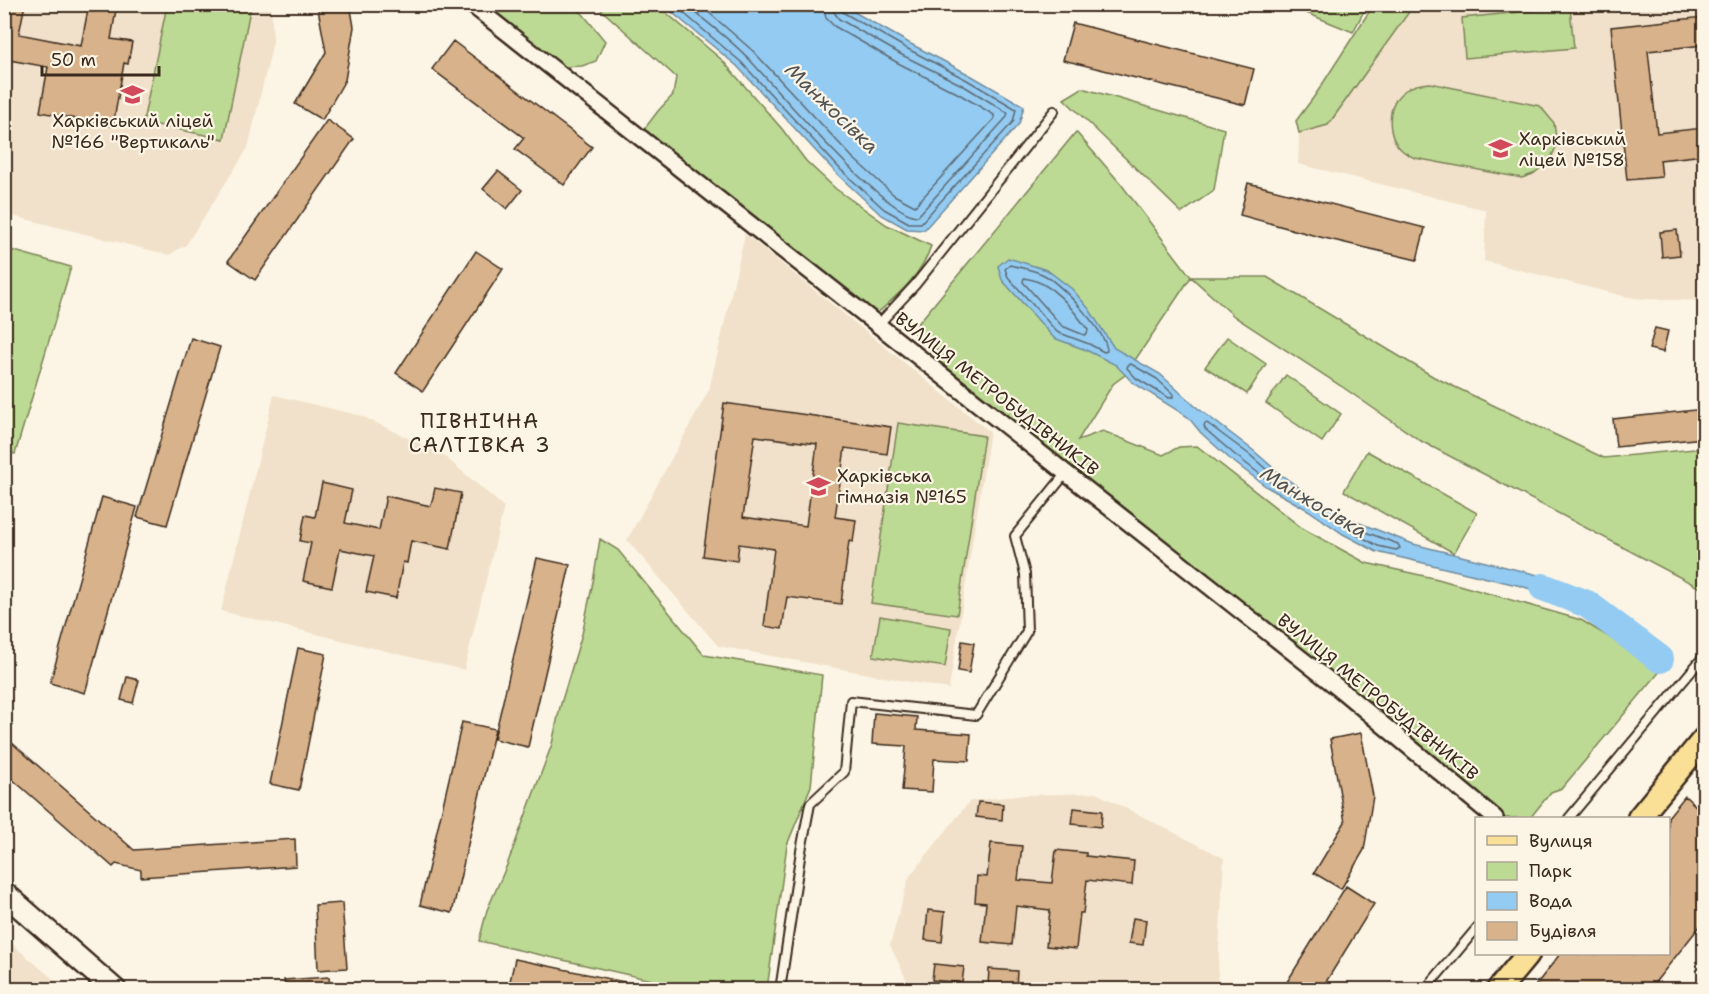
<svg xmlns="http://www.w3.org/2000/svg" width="1709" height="994" viewBox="0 0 1709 994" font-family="'Shantell Sans',sans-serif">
	<rect width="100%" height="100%" fill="#fcf5e5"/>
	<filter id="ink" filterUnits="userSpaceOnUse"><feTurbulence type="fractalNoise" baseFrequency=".0167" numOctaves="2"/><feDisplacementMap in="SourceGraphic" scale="12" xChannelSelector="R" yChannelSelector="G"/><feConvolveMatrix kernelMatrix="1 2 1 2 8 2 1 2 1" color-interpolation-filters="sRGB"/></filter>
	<g filter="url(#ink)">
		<!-- built -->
		<path fill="#f1e1ca" d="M 5,5 L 271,5 L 273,42 L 248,148 L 186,245 L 169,255 L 5,214 Z
			M 1414,5 L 1704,5 L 1704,301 L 1644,299 L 1627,297 L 1484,261 L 1486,210 L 1298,164 L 1299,133 L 1328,125 Z
			M 745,234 L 990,432 L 949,689 L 718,646 L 627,540 L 709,390 Z
			M 274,395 L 362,416 L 443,455 L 504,507 L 464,670 L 221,611 Z
			M 1096,793 L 1224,858 L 1217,989 L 911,989 L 890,945 L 909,877 L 970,801 L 1023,795 Z
			M 12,944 L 65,989 L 5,989 L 5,953 Z"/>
		<!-- green -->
		<path fill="#bcda93" stroke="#7c8258" stroke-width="1.5" d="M 1374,4 L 1414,5 L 1328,125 L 1299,133 L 1296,121 L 1316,94 Z
			M 167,5 L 251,5 L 224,139 L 143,122 Z
			M 481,5 L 571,5 L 583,14 L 605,41 L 596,61 L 582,66 L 561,67 Z
			M 596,5 L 657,5 L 722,60 L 782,129 L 806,161 L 836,189 L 887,225 L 931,246 C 921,277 894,298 871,319 L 639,136 L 658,111 L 673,95 L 676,77 Z
			M 1287,5 L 1367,5 L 1353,32 Z
			M 1570,7 L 1574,48 L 1465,58 L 1462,18 Z
			M 1430,83 L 1540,106 L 1554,123 L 1557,145 L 1551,158 L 1542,167 L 1533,174 L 1522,178 L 1415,158 C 1411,156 1406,154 1403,151 C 1386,137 1386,105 1403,92 C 1411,85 1420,84 1430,83 Z
			M 1082,88 L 1224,129 L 1214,190 L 1182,213 L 1064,99 Z
			M 1076,132 L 1121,184 L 1191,277 L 1267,277 L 1434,377 L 1604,458 L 1704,448 L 1704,590 L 1421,441 L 1341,386 L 1235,317 L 1191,277 L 1125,375 L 1113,384 L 1078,440 L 1103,431 L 1163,455 L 1179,447 L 1197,446 L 1302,528 L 1366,563 L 1438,579 L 1581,620 L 1662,669 L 1562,788 L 1551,792 L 1530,818 L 1495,818 L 931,366 L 937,354 L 947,352 L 934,349 L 912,331 Z
			M 4,248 L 71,267 L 15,454 L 5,451 Z
			M 1227,337 L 1266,364 L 1247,394 L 1205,367 Z
			M 1286,375 L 1341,414 L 1322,442 L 1266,403 Z
			M 898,423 L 984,436 L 957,615 L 871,603 Z
			M 1367,451 L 1477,513 L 1454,553 L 1344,491 Z
			M 600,539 L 618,550 L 704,655 L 822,675 L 811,786 L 787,845 L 767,989 L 691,989 L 479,941 L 487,910 L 507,865 L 552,744 L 560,707 L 582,634 L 593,582 Z
			M 880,616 L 951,628 L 945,667 L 873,656 Z"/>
		<!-- water -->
		<path fill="#93cbf2" stroke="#708b9d" stroke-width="1.5" d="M 663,5 L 842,5 L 909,43 L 970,75 L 1024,106 L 1019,124 L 924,230 L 907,229 L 880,214 L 837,174 L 737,66 Z
			M 1008,258 L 1047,270 L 1072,289 L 1089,309 L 1114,348 L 1160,374 L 1195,406 L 1254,451 L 1280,474 L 1318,501 L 1357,522 L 1413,544 L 1538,575 L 1576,586 L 1579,605 L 1521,586 L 1377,552 L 1343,534 L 1308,510 L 1267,487 L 1230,459 L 1201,433 L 1188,417 L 1132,382 L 1116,365 L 1086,350 L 1054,338 L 1002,280 L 998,266 Z"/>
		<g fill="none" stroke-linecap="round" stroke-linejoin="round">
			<!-- shore -->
			<path stroke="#5e6a73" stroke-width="1.5" d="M 673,4 L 741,62 L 841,170 L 884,209 L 909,223 L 921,223 L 1013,122 L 1016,109 L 967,80 L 906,48 L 844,13 L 840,9 L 840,4
				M 685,4 C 706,22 729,38 748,58 C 775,87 884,216 918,216 L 1006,118 L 1008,113 L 964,86 L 902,55 L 839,19 L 834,12 L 832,4
				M 699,4 L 753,51 L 853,158 L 894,195 L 915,206 L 994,119 L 994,115 L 959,94 L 898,63 L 834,26 L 826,18 L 823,4
				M 1010,265 C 1021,268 1036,270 1046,276 C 1063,287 1107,332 1107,351 L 1104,352 L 1089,344 L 1057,332 L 1008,277 L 1005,269 Z
				M 1024,278 C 1052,281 1072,308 1088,330 L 1087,334 L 1084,335 L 1062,326 L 1023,282 Z
				M 1131,364 L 1157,379 L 1173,394 L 1173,397 L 1169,398 L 1136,378 L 1127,368 L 1128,365 Z
				M 1207,423 L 1250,455 L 1276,478 L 1276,482 L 1270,482 L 1234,454 L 1205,429 L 1204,425 Z
				M 1357,529 L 1398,544 L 1400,548 L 1396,550 L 1378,546 L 1356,534 L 1355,532 Z"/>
			<!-- river -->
			<path stroke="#93cbf2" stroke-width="28" d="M 1543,587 L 1587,604 L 1660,659"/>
		</g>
		<!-- building -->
		<path fill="#d8b28a" stroke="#3b2a1e" stroke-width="1.5" fill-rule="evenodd" d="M 4,4 L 25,4 L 19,34 L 81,46 L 89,4 L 117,4 L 111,39 L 132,42 L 128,64 L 124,63 L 113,126 L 40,112 L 48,67 L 4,59 Z
			M 317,4 L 350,4 L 354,27 L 345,80 L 322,120 L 295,104 L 326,52 Z
			M 1704,17 L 1704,45 L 1648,51 L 1657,133 L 1704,128 L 1704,155 L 1660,160 L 1662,177 L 1627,180 L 1611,27 Z
			M 1073,23 L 1254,69 L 1245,105 L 1063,60 Z
			M 453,41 L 592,147 L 564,185 L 515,149 L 524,138 L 432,69 Z
			M 327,120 L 354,139 L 255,280 L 228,261 Z
			M 498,171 L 522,190 L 507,209 L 483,189 Z
			M 1248,183 L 1425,228 L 1417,260 L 1316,236 L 1240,215 Z
			M 1677,230 L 1680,255 L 1662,257 L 1660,232 Z
			M 476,251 L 503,269 L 423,391 L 396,373 Z
			M 1655,328 L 1668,331 L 1663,352 L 1649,349 Z
			M 191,338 L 220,347 L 167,525 L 137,517 Z
			M 724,403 L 891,427 L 887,454 L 845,448 L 835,517 L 856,520 L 853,542 L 849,541 L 841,604 L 787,597 L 782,629 L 764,626 L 774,549 L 739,544 L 737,561 L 703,556 ZM 755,436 L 817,444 L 806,526 L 743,517 Z
			M 1704,409 L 1704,438 L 1616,447 L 1613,419 Z
			M 322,483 L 352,490 L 345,523 L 379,530 L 386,496 L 431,506 L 435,488 L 461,493 L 450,549 L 411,541 L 407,563 L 403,562 L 396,598 L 366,592 L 374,556 L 340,549 L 332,587 L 303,581 L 311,543 L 300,541 L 305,515 L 315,517 Z
			M 102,497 L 137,507 L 85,693 L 50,683 Z
			M 537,558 L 570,565 L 528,747 L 494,739 Z
			M 962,641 L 974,643 L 969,673 L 958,671 Z
			M 298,648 L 326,654 L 299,790 L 270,784 Z
			M 127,677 L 139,680 L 133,703 L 121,700 Z
			M 874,713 L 917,717 L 916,730 L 971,734 L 969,761 L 934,759 L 932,792 L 902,790 L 906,746 L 872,744 Z
			M 462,722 L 495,729 L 452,913 L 420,905 Z
			M 1361,733 L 1373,796 L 1364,850 L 1341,889 L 1314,873 L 1345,822 L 1330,739 Z
			M 11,742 L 134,850 L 295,839 L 296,866 L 141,877 L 141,870 L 116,864 L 113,867 L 4,772 L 4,749 Z
			M 1685,796 L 1698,808 L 1704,810 L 1704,921 L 1649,990 L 1532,990 L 1560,954 L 1668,954 L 1668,817 Z
			M 978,802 L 1003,804 L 1002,820 L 976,817 Z
			M 1074,808 L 1102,811 L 1101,827 L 1072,824 Z
			M 991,843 L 1022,846 L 1018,880 L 1052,883 L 1056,850 L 1086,853 L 1086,856 L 1134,861 L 1132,885 L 1087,880 L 1083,913 L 1080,913 L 1076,949 L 1046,946 L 1050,910 L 1016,906 L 1012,945 L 982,942 L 986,903 L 975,902 L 977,876 L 987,877 Z
			M 1346,886 L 1374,904 L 1321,990 L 1282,990 Z
			M 342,903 L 347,968 L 318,970 L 315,905 Z
			M 928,910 L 945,912 L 942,942 L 925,940 Z
			M 1133,918 L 1146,920 L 1143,945 L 1129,943 Z
			M 515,959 L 634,984 L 633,990 L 508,990 Z
			M 934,964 L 964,967 L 962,983 L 932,980 Z
			M 989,969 L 1017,971 L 1016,988 L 988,986 Z
			M 329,977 L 330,990 L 285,990 L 284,980 Z"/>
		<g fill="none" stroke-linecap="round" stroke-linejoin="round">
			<defs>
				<path id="lane" d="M 878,325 L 915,285 L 1054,111
					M 1569,818 L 1704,656
					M 780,990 L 801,851 L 810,804 L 844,772 L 851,701 L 976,715 L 1027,631 L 1025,574 L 1015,536 L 1066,473
					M 1425,990 L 1476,929"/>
				<path id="street" d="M 471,4 L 1341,690 L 1495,818"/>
				<path id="secondary" d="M 4,893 L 115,990"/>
				<path id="primary" d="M 1639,818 L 1704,739
					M 1498,990 L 1528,954"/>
			</defs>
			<!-- lane casing -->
			<use href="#lane" stroke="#3b2a1e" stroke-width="12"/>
			<!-- street casing -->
			<use href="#street" stroke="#3b2a1e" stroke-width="20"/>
			<!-- secondary casing -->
			<use href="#secondary" stroke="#3b2a1e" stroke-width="26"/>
			<!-- primary casing -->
			<use href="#primary" stroke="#3b2a1e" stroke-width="27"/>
			<!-- lane -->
			<use href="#lane" stroke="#fcf5e5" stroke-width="8"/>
			<!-- street -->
			<use href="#street" stroke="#fcf5e5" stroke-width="15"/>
			<!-- secondary -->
			<use href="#secondary" stroke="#fcf5e5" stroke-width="21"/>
			<!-- primary -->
			<use href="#primary" stroke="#fadf96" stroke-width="22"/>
		</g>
	</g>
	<!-- icons -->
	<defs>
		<symbol id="school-bare" viewBox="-9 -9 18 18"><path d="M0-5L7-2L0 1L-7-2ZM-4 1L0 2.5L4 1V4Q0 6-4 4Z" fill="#d1495b" stroke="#fcf5e5" stroke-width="2.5" paint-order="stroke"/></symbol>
	</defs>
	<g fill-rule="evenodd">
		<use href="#school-bare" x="116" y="78" width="33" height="33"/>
		<use href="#school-bare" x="1484" y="132" width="33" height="33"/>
		<use href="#school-bare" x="802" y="470" width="33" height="33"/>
	</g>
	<g text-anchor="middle" stroke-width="4.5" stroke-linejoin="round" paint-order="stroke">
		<!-- poi labels -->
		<g font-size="18" fill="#3b2a1e" stroke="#fcf5e5" text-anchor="start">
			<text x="133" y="127" text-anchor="middle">Харківський ліцей<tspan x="133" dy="21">№166 "Вертикаль"</tspan></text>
			<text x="1519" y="145">Харківський<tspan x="1519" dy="21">ліцей №158</tspan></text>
			<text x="837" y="482">Харківська<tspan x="837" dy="21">гімназія №165</tspan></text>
		</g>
		<!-- street labels -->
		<g font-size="18" fill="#3b2a1e" stroke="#fcf5e5">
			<text transform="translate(997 394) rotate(38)" y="6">ВУЛИЦЯ МЕТРОБУДІВНИКІВ</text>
			<text transform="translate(1378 697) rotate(39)" y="6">ВУЛИЦЯ МЕТРОБУДІВНИКІВ</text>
		</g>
		<!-- water labels -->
		<g font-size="20" font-style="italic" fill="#515253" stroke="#fcf5e5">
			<text transform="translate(832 108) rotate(44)" y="7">Манжосівка</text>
			<text transform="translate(1314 502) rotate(31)" y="7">Манжосівка</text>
		</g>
		<!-- quarter labels -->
		<g font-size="21" letter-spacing="1.5" fill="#3b2a1e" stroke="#fcf5e5">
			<text x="480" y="428">ПІВНІЧНА<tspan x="480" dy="24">САЛТІВКА 3</tspan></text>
		</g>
	</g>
	<!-- margin -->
	<rect width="1709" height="994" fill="none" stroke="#fcf5e5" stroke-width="24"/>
	<rect x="12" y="12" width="1685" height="970" fill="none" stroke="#3b2a1e" stroke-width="2" filter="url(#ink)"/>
	<!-- legend -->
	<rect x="1475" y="817" width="195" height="138" fill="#fcf5e5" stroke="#afa495" stroke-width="1.5"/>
	<rect x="1487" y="836" width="30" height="9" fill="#fadf96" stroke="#afa495" stroke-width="1.5"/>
	<text x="1529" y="847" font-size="18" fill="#3b2a1e">Вулиця</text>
	<rect x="1487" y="862" width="30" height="18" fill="#bcda93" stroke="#afa495" stroke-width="1.5"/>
	<text x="1529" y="877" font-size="18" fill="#3b2a1e">Парк</text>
	<rect x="1487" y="892" width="30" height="18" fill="#93cbf2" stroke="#afa495" stroke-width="1.5"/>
	<text x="1529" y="907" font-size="18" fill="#3b2a1e">Вода</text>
	<rect x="1487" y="922" width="30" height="18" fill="#d8b28a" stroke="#afa495" stroke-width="1.5"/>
	<text x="1529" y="937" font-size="18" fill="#3b2a1e">Будівля</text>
	<!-- scale -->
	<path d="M42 66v9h117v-9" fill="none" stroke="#3b2a1e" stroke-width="3"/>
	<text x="51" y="66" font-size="18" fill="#3b2a1e" stroke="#fcf5e5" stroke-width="4.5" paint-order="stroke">50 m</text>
</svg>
